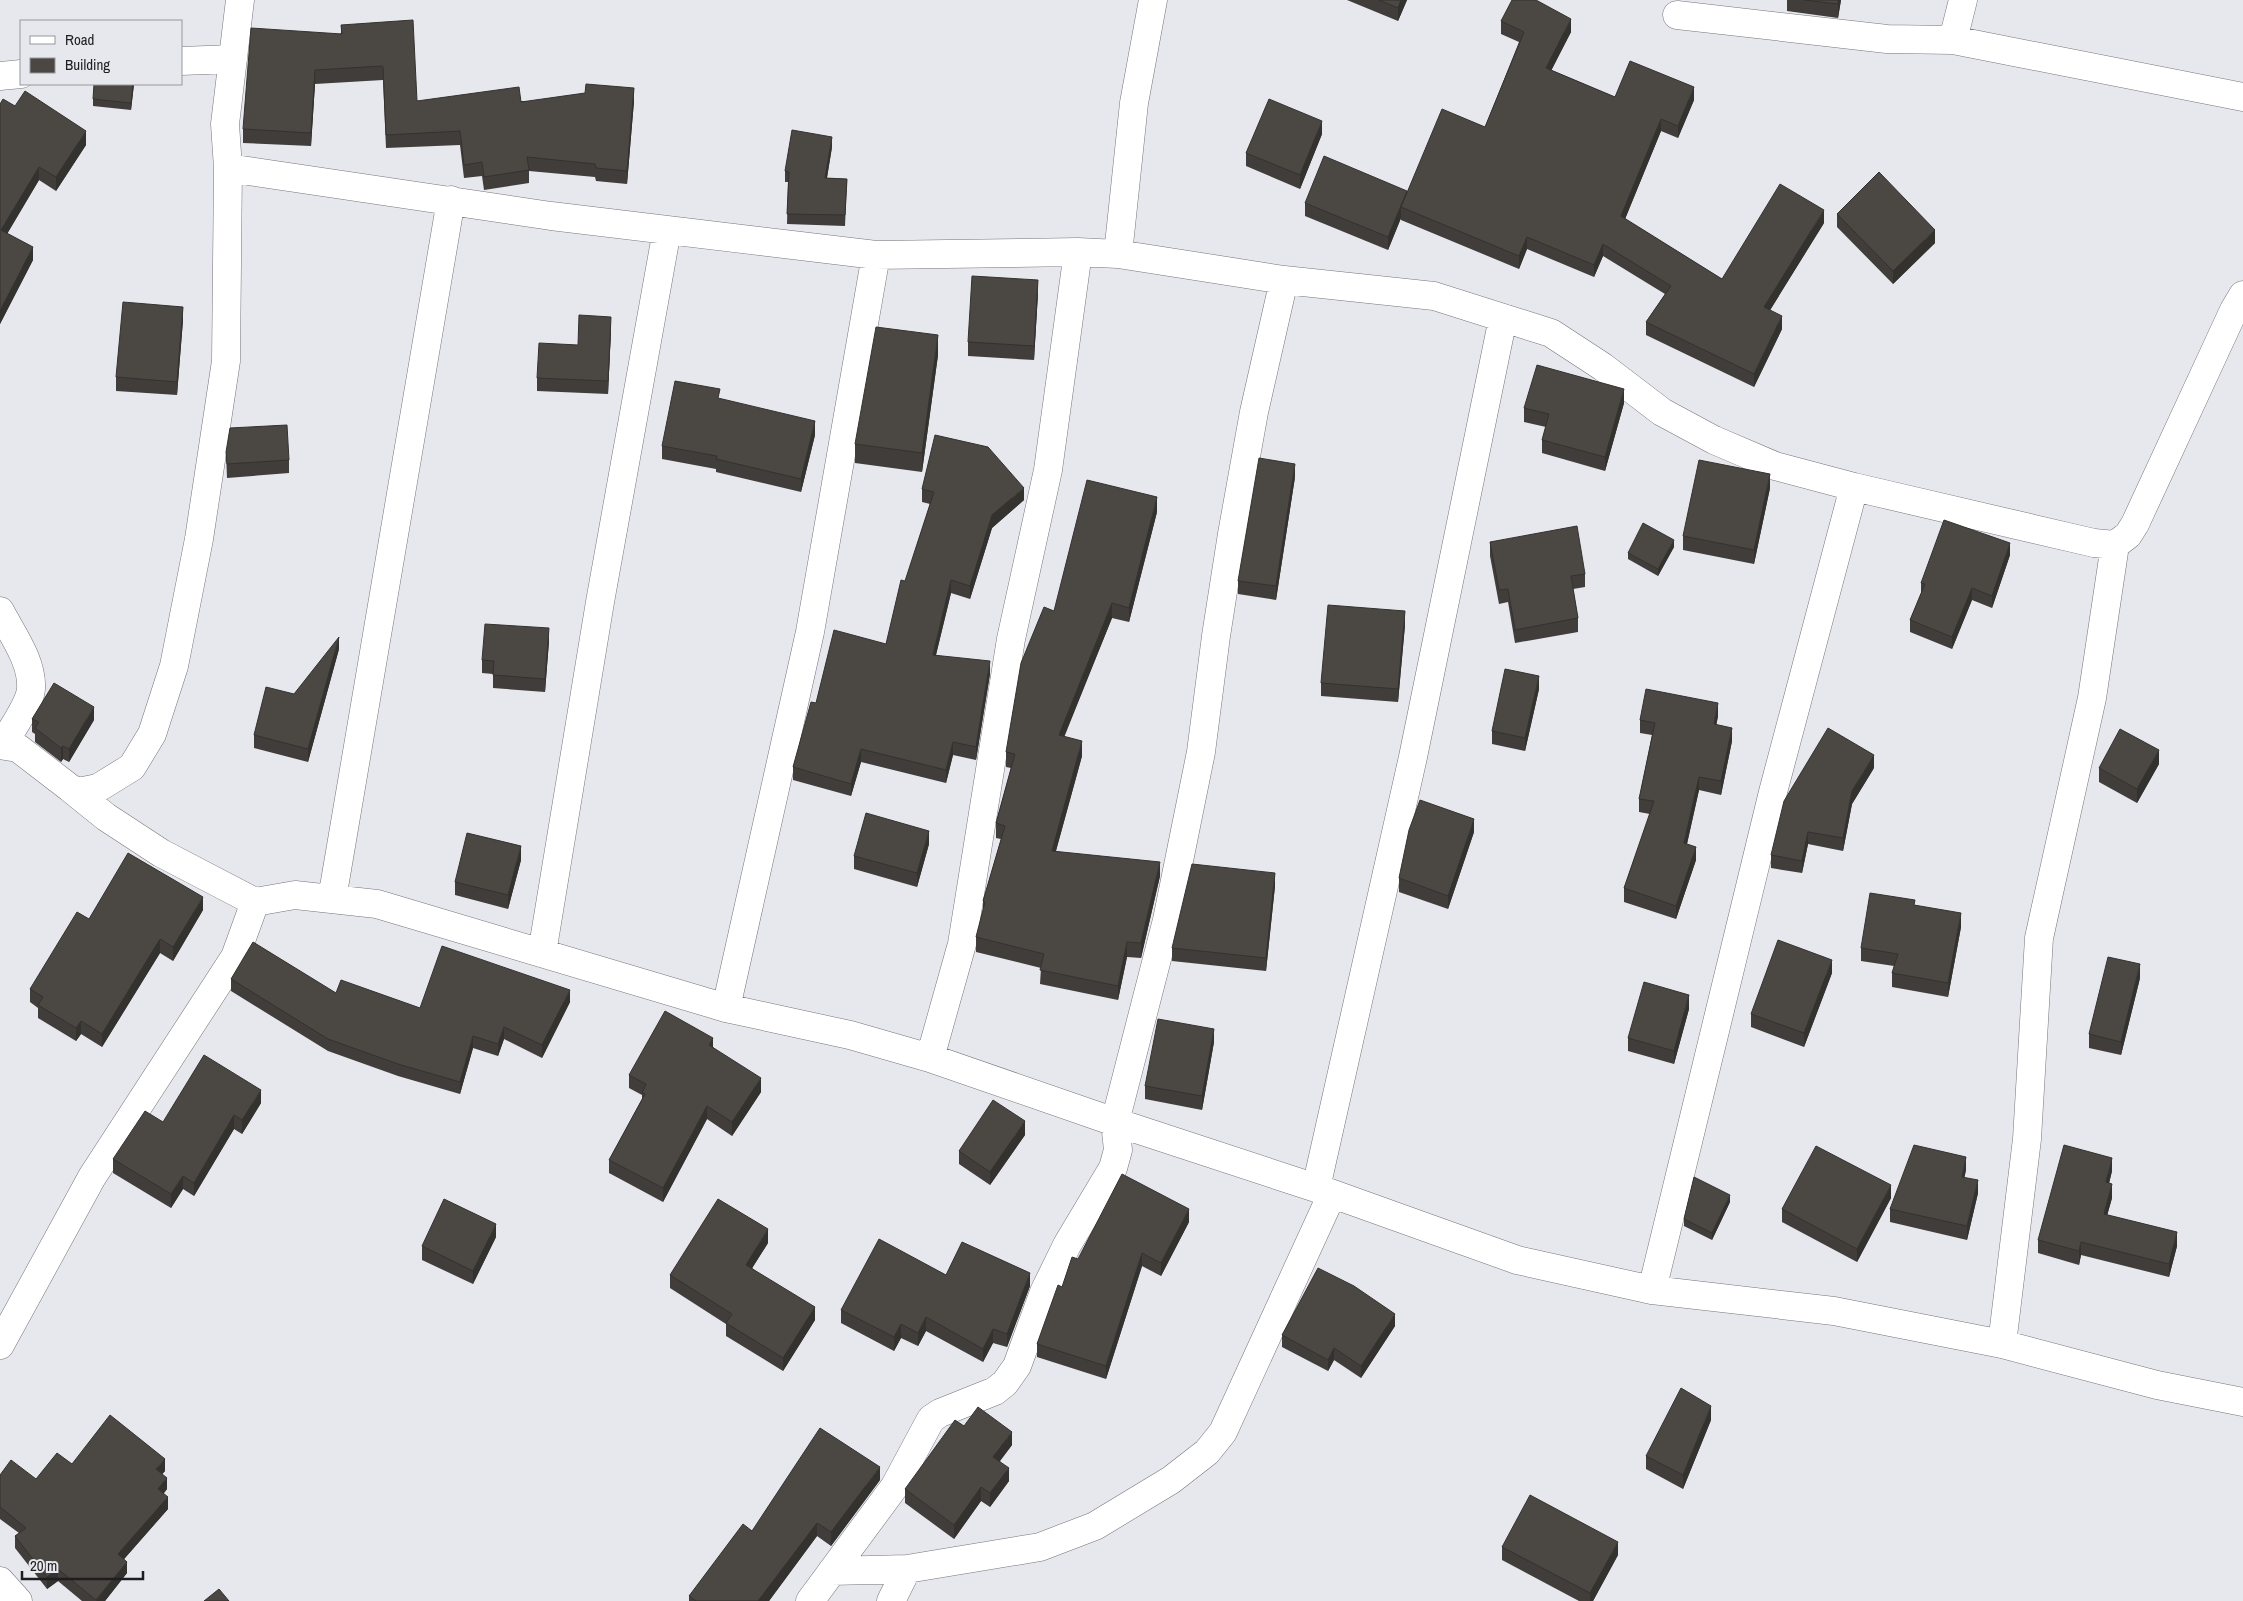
<svg xmlns="http://www.w3.org/2000/svg" width="2243" height="1601" viewBox="0 0 2243 1601" font-family="'Archivo Narrow',sans-serif">
	<rect width="100%" height="100%" fill="#e7e7ee"/>
	<g fill="none" stroke-linecap="round" stroke-linejoin="round">
		<defs>
			<path id="minor" d="M 1677,15 L 1887,39 L 1953,40 L 2243,97
				M 1953,40 L 1963,0
				M 181,61 L 233,59
				M 0,76 L 21,74
				M 228,168 L 551,216 L 876,255 L 1078,252 L 1118,254 L 1284,280 L 1434,296 L 1551,333 L 1603,367 L 1662,412 L 1714,440 L 1775,466 L 1854,487 L 2094,543 L 2115,545 L 2128,535 L 2135,524 L 2234,310 L 2243,295
				M 1118,254 L 1134,103 L 1153,0
				M 0,611 C 12,634 33,662 31,689 C 30,704 11,730 3,744
				M 0,745 L 18,748 L 70,788 L 78,792 L 98,788 L 132,767 L 152,734 L 174,666 L 199,539 L 226,361 L 228,168 L 225,124 L 240,0
				M 70,788 L 106,817 L 161,853 L 255,902
				M 332,899 L 451,200
				M 542,953 L 600,602 L 667,230
				M 726,1008 L 810,632 L 876,255
				M 930,1058 L 962,944 L 1011,639 L 1048,470 L 1078,252
				M 1316,1188 L 1413,757 L 1503,318
				M 1652,1290 L 1773,792 L 1854,487
				M 2002,1344 L 2027,1139 L 2039,938 L 2092,698 L 2115,545
				M 0,1345 L 92,1177 L 235,957 L 255,902 L 295,895 L 377,904 L 726,1008 L 850,1035 L 930,1058 L 1115,1122 L 1316,1188 L 1517,1260 L 1652,1290 L 1834,1311 L 2002,1344 L 2157,1385 L 2243,1402
				M 832,1571 L 907,1569 L 1040,1547 L 1095,1526 L 1171,1480 L 1207,1452 L 1223,1432 L 1332,1194
				M 0,1581 L 18,1601
				M 810,1601 L 895,1486 L 931,1419 L 940,1413 L 995,1391 L 1005,1383 L 1017,1366 L 1044,1292 L 1067,1245 L 1113,1168 L 1118,1150 L 1115,1122 L 1167,920 L 1201,752 L 1216,636 L 1232,534 L 1254,412 L 1284,280
				M 891,1601 L 907,1569"/>
		</defs>
		<!-- minor casing -->
		<use href="#minor" stroke="#75757b" stroke-width="29"/>
		<!-- minor -->
		<use href="#minor" stroke="#fff" stroke-width="28"/>
	</g>
	<!-- wall -->
	<path fill="#403d3a" d="M 1347,0 L 1407,0 L 1398,21 Z
		M 1787,0 L 1841,0 L 1838,18 L 1787,11 Z
		M 1501,21 L 1571,32 L 1551,70 L 1615,97 L 1694,100 L 1678,138 L 1661,131 L 1625,219 L 1722,279 L 1824,223 L 1770,310 L 1782,329 L 1754,387 L 1646,335 L 1646,322 L 1665,294 L 1603,256 L 1594,277 L 1527,249 L 1519,269 L 1401,220 L 1401,218 L 1388,250 L 1305,216 L 1305,203 L 1407,193 L 1485,127 L 1519,42 L 1501,34 Z
		M 341,25 L 417,101 L 634,101 L 627,184 L 596,181 L 595,177 L 529,171 L 529,183 L 484,190 L 482,176 L 464,178 L 460,145 L 386,148 L 383,80 L 315,84 L 311,146 L 243,143 L 243,129 L 341,33 Z
		M 134,84 L 131,110 L 93,106 L 93,99 Z
		M 0,104 L 15,106 L 86,145 L 56,191 L 39,180 L 7,234 L 33,260 L 0,324 Z
		M 1322,134 L 1300,189 L 1246,166 L 1246,153 Z
		M 832,147 L 827,178 L 847,179 L 845,226 L 787,224 L 788,182 L 785,182 L 785,171 Z
		M 1837,214 L 1935,243 L 1893,284 L 1837,227 Z
		M 1038,293 L 1034,360 L 968,356 L 968,342 Z
		M 183,320 L 177,395 L 116,391 L 116,377 Z
		M 611,330 L 608,394 L 537,391 L 537,378 L 578,345 Z
		M 938,355 L 922,472 L 855,463 L 855,444 Z
		M 720,399 L 815,435 L 801,492 L 716,472 L 716,469 L 662,459 L 662,446 Z
		M 1624,403 L 1605,471 L 1542,453 L 1542,440 L 1546,427 L 1524,422 L 1524,408 Z
		M 226,452 L 289,460 L 289,473 L 227,478 Z
		M 1295,477 L 1276,600 L 1238,594 L 1238,581 Z
		M 1770,488 L 1754,564 L 1683,550 L 1683,536 Z
		M 922,489 L 1024,500 L 992,528 L 970,599 L 951,593 L 936,655 L 990,674 L 976,760 L 953,755 L 946,783 L 861,762 L 851,796 L 793,780 L 793,767 L 816,703 L 886,644 L 930,504 L 922,502 Z
		M 1157,512 L 1129,622 L 1112,618 L 1064,736 L 1082,756 L 1056,851 L 1160,876 L 1141,958 L 1127,957 L 1118,1000 L 1040,984 L 1041,968 L 976,952 L 976,937 L 983,912 L 983,901 L 1001,839 L 996,838 L 996,823 L 1011,768 L 1006,767 L 1006,752 L 1054,611 Z
		M 1490,542 L 1585,574 L 1585,587 L 1573,589 L 1578,618 L 1578,632 L 1515,643 L 1508,602 L 1499,604 L 1490,556 Z
		M 1674,547 L 1658,576 L 1628,559 L 1628,553 Z
		M 2010,555 L 1992,608 L 1972,600 L 1952,649 L 1910,632 L 1910,620 L 1921,593 L 1921,583 Z
		M 1405,625 L 1398,702 L 1321,696 L 1321,683 Z
		M 549,641 L 545,692 L 493,688 L 493,674 L 482,673 L 482,660 Z
		M 339,649 L 308,762 L 254,748 L 254,735 Z
		M 1539,689 L 1525,751 L 1492,744 L 1492,731 Z
		M 1718,716 L 1716,725 L 1732,741 L 1721,795 L 1699,790 L 1687,844 L 1696,860 L 1676,919 L 1624,902 L 1624,888 L 1650,814 L 1639,812 L 1639,799 L 1652,735 L 1640,733 L 1640,720 Z
		M 32,719 L 94,720 L 69,762 L 63,759 L 61,762 L 35,742 L 35,734 L 32,732 Z
		M 2159,764 L 2137,803 L 2099,782 L 2099,768 Z
		M 1874,768 L 1852,804 L 1843,851 L 1808,844 L 1802,873 L 1771,868 L 1771,855 Z
		M 1474,832 L 1448,909 L 1399,892 L 1399,878 Z
		M 929,844 L 917,887 L 854,869 L 854,856 Z
		M 521,860 L 508,909 L 455,895 L 455,882 Z
		M 1275,886 L 1266,971 L 1172,961 L 1172,948 Z
		M 1915,905 L 1961,927 L 1948,997 L 1892,987 L 1892,973 L 1894,966 L 1861,961 L 1861,948 Z
		M 203,910 L 173,961 L 160,953 L 102,1047 L 81,1034 L 76,1041 L 38,1018 L 38,1008 L 30,1002 L 30,989 L 89,919 Z
		M 1832,973 L 1804,1047 L 1751,1027 L 1751,1014 Z
		M 2140,978 L 2121,1055 L 2089,1048 L 2089,1034 Z
		M 231,979 L 336,993 L 420,1008 L 570,1002 L 542,1058 L 504,1039 L 498,1056 L 473,1048 L 460,1094 L 398,1076 L 328,1051 L 231,991 Z
		M 1689,1009 L 1674,1064 L 1628,1051 L 1628,1038 Z
		M 1214,1042 L 1202,1110 L 1145,1099 L 1145,1086 Z
		M 713,1047 L 761,1092 L 732,1136 L 707,1119 L 663,1202 L 609,1173 L 609,1160 L 642,1099 L 642,1095 L 629,1088 L 629,1075 Z
		M 261,1103 L 242,1134 L 234,1129 L 194,1196 L 183,1189 L 171,1208 L 113,1173 L 113,1159 L 163,1122 Z
		M 1025,1135 L 990,1185 L 959,1164 L 959,1151 Z
		M 1966,1170 L 1964,1177 L 1978,1193 L 1967,1240 L 1890,1222 L 1890,1209 Z
		M 2112,1171 L 2109,1183 L 2112,1198 L 2107,1215 L 2177,1246 L 2169,1277 L 2081,1255 L 2079,1265 L 2038,1253 L 2038,1240 Z
		M 1891,1198 L 1857,1262 L 1782,1222 L 1782,1209 Z
		M 1730,1202 L 1712,1240 L 1684,1226 L 1684,1219 Z
		M 1189,1222 L 1161,1276 L 1142,1266 L 1106,1379 L 1037,1357 L 1037,1344 L 1078,1259 Z
		M 496,1237 L 473,1284 L 422,1260 L 422,1246 Z
		M 768,1243 L 752,1268 L 815,1320 L 783,1371 L 726,1336 L 726,1324 L 670,1288 L 670,1275 Z
		M 946,1275 L 1030,1286 L 1007,1347 L 993,1343 L 983,1362 L 926,1331 L 918,1346 L 901,1338 L 894,1351 L 841,1323 L 841,1310 Z
		M 1395,1326 L 1361,1378 L 1334,1360 L 1328,1371 L 1282,1347 L 1282,1335 Z
		M 1711,1420 L 1683,1489 L 1646,1469 L 1646,1456 Z
		M 964,1426 L 1012,1445 L 1000,1461 L 1009,1481 L 990,1507 L 981,1501 L 954,1539 L 905,1503 L 905,1489 Z
		M 72,1464 L 165,1471 L 162,1474 L 167,1489 L 163,1494 L 168,1509 L 124,1559 L 127,1573 L 105,1601 L 82,1601 L 58,1581 L 47,1589 L 15,1548 L 15,1536 L 19,1533 L 0,1519 L 0,1475 L 36,1479 Z
		M 880,1480 L 831,1546 L 817,1536 L 769,1601 L 689,1601 L 689,1596 L 752,1531 Z
		M 1502,1547 L 1618,1555 L 1593,1601 L 1579,1601 L 1502,1560 Z"/>
	<!-- shaded-wall -->
	<path fill="#34322f" d="M 1401,0 L 1407,0 L 1398,21 L 1398,8 Z
		M 1838,0 L 1841,0 L 1838,18 Z
		M 1571,19 L 1571,32 L 1546,81 L 1546,68 Z
		M 315,70 L 315,84 L 311,146 L 311,133 Z
		M 133,84 L 134,84 L 131,110 L 131,103 Z
		M 1694,87 L 1694,100 L 1678,138 L 1678,126 Z
		M 634,88 L 634,101 L 627,184 L 627,171 Z
		M 1661,119 L 1661,131 L 1621,229 L 1621,216 Z
		M 1322,121 L 1322,134 L 1300,189 L 1300,175 Z
		M 86,131 L 86,145 L 56,191 L 56,177 Z
		M 832,137 L 832,147 L 825,189 L 825,178 Z
		M 39,167 L 39,180 L 1,244 L 1,230 Z
		M 1407,191 L 1407,204 L 1401,207 L 1401,218 L 1388,250 L 1388,237 Z
		M 1824,210 L 1824,223 L 1764,320 L 1764,307 Z
		M 1935,230 L 1935,243 L 1893,284 L 1893,271 Z
		M 1527,237 L 1527,249 L 1519,269 L 1519,256 Z
		M 1603,244 L 1603,256 L 1594,277 L 1594,265 Z
		M 33,247 L 33,260 L 0,324 L 0,311 Z
		M 1038,280 L 1038,293 L 1034,360 L 1034,346 Z
		M 183,307 L 183,320 L 177,395 L 177,382 Z
		M 1782,316 L 1782,329 L 1754,387 L 1754,374 Z
		M 611,317 L 611,330 L 608,394 L 608,381 Z
		M 938,335 L 938,355 L 922,472 L 922,453 Z
		M 1624,389 L 1624,403 L 1605,471 L 1605,457 Z
		M 815,421 L 815,435 L 801,492 L 801,479 Z
		M 1295,464 L 1295,477 L 1276,600 L 1276,586 Z
		M 1770,474 L 1770,488 L 1754,564 L 1754,550 Z
		M 1024,488 L 1024,500 L 992,528 L 970,599 L 970,586 L 992,515 Z
		M 1157,497 L 1157,512 L 1129,622 L 1129,608 Z
		M 1674,540 L 1674,547 L 1658,576 L 1658,569 Z
		M 2010,543 L 2010,555 L 1992,608 L 1992,596 Z
		M 951,580 L 951,593 L 933,667 L 933,655 Z
		M 1972,588 L 1972,600 L 1952,649 L 1952,637 Z
		M 1112,603 L 1112,618 L 1059,750 L 1059,735 Z
		M 1405,611 L 1405,625 L 1398,702 L 1398,689 Z
		M 549,628 L 549,641 L 545,692 L 545,679 Z
		M 339,637 L 339,649 L 308,762 L 308,749 Z
		M 990,661 L 990,674 L 976,760 L 976,747 Z
		M 1539,676 L 1539,689 L 1525,751 L 1525,738 Z
		M 1718,703 L 1718,716 L 1714,738 L 1714,724 Z
		M 94,707 L 94,720 L 69,762 L 69,749 Z
		M 1732,728 L 1732,741 L 1721,795 L 1721,781 Z
		M 1082,741 L 1082,756 L 1052,865 L 1052,851 Z
		M 953,742 L 953,755 L 946,783 L 946,770 Z
		M 63,746 L 63,759 L 61,762 L 61,748 Z
		M 861,749 L 861,762 L 851,796 L 851,784 Z
		M 2159,750 L 2159,764 L 2137,803 L 2137,789 Z
		M 1874,755 L 1874,768 L 1852,804 L 1843,851 L 1843,838 L 1852,791 Z
		M 1699,777 L 1699,790 L 1684,857 L 1684,843 Z
		M 1474,819 L 1474,832 L 1448,909 L 1448,896 Z
		M 929,831 L 929,844 L 917,887 L 917,873 Z
		M 1808,832 L 1808,844 L 1802,873 L 1802,861 Z
		M 521,846 L 521,860 L 508,909 L 508,895 Z
		M 1696,847 L 1696,860 L 1676,919 L 1676,906 Z
		M 1160,862 L 1160,876 L 1141,958 L 1141,943 Z
		M 1275,873 L 1275,886 L 1266,971 L 1266,958 Z
		M 203,897 L 203,910 L 173,961 L 173,947 Z
		M 1961,913 L 1961,927 L 1948,997 L 1948,983 Z
		M 160,939 L 160,953 L 102,1047 L 102,1034 Z
		M 1127,942 L 1127,957 L 1118,1000 L 1118,986 Z
		M 1832,960 L 1832,973 L 1804,1047 L 1804,1033 Z
		M 2140,964 L 2140,978 L 2121,1055 L 2121,1042 Z
		M 570,990 L 570,1002 L 542,1058 L 542,1045 Z
		M 1689,995 L 1689,1009 L 1674,1064 L 1674,1051 Z
		M 81,1021 L 81,1034 L 76,1041 L 76,1028 Z
		M 504,1027 L 504,1039 L 498,1056 L 498,1044 Z
		M 1214,1029 L 1214,1042 L 1202,1110 L 1202,1096 Z
		M 473,1036 L 473,1048 L 460,1094 L 460,1082 Z
		M 713,1038 L 713,1051 L 709,1045 Z
		M 761,1078 L 761,1092 L 732,1136 L 732,1122 Z
		M 261,1090 L 261,1103 L 242,1134 L 242,1120 Z
		M 707,1106 L 707,1119 L 663,1202 L 663,1188 Z
		M 234,1115 L 234,1129 L 194,1196 L 194,1183 Z
		M 1025,1121 L 1025,1135 L 990,1185 L 990,1172 Z
		M 1966,1157 L 1966,1170 L 1962,1190 L 1962,1177 Z
		M 2112,1158 L 2112,1171 L 2106,1196 L 2106,1182 Z
		M 183,1176 L 183,1189 L 171,1208 L 171,1194 Z
		M 1978,1180 L 1978,1193 L 1967,1240 L 1967,1226 Z
		M 2112,1184 L 2112,1198 L 2104,1227 L 2104,1214 Z
		M 1891,1185 L 1891,1198 L 1857,1262 L 1857,1249 Z
		M 1730,1195 L 1730,1202 L 1712,1240 L 1712,1233 Z
		M 1189,1209 L 1189,1222 L 1161,1276 L 1161,1263 Z
		M 496,1224 L 496,1237 L 473,1284 L 473,1271 Z
		M 768,1229 L 768,1243 L 746,1278 L 746,1265 Z
		M 2177,1232 L 2177,1246 L 2169,1277 L 2169,1264 Z
		M 2081,1242 L 2081,1255 L 2079,1265 L 2079,1251 Z
		M 1142,1253 L 1142,1266 L 1106,1379 L 1106,1366 Z
		M 1030,1273 L 1030,1286 L 1007,1347 L 1007,1334 Z
		M 815,1307 L 815,1320 L 783,1371 L 783,1358 Z
		M 1395,1314 L 1395,1326 L 1361,1378 L 1361,1366 Z
		M 926,1317 L 926,1331 L 918,1346 L 918,1333 Z
		M 901,1324 L 901,1338 L 894,1351 L 894,1337 Z
		M 993,1329 L 993,1343 L 983,1362 L 983,1349 Z
		M 1334,1348 L 1334,1360 L 1328,1371 L 1328,1360 Z
		M 1711,1406 L 1711,1420 L 1683,1489 L 1683,1475 Z
		M 1012,1432 L 1012,1445 L 993,1470 L 993,1457 Z
		M 165,1459 L 165,1471 L 156,1481 L 156,1469 Z
		M 880,1467 L 880,1480 L 831,1546 L 831,1532 Z
		M 1009,1468 L 1009,1481 L 990,1507 L 990,1493 Z
		M 167,1478 L 167,1489 L 158,1501 L 158,1489 Z
		M 981,1487 L 981,1501 L 954,1539 L 954,1525 Z
		M 168,1497 L 168,1509 L 118,1566 L 118,1554 Z
		M 817,1523 L 817,1536 L 769,1601 L 758,1601 Z
		M 1618,1542 L 1618,1555 L 1593,1601 L 1590,1601 L 1590,1593 Z
		M 127,1562 L 127,1573 L 105,1601 L 96,1601 Z
		M 58,1569 L 58,1581 L 47,1589 L 47,1577 Z"/>
	<!-- building -->
	<path fill="#4b4743" stroke="#34322f" d="M 1379,0 L 1401,0 L 1398,8 Z
		M 1512,0 L 1536,0 L 1571,19 L 1546,68 L 1615,97 L 1630,61 L 1694,87 L 1678,126 L 1661,119 L 1621,216 L 1722,279 L 1780,184 L 1824,210 L 1764,307 L 1782,316 L 1754,374 L 1646,322 L 1671,286 L 1603,244 L 1594,265 L 1527,237 L 1519,256 L 1401,207 L 1442,109 L 1485,127 L 1524,32 L 1501,21 Z
		M 1804,0 L 1838,0 L 1838,4 Z
		M 413,20 L 417,101 L 519,87 L 521,102 L 585,93 L 586,84 L 634,88 L 627,171 L 596,168 L 595,164 L 527,157 L 529,170 L 484,177 L 482,162 L 464,165 L 460,131 L 386,135 L 383,66 L 315,70 L 311,133 L 243,129 L 251,28 L 342,34 L 341,25 Z
		M 94,84 L 133,84 L 131,103 L 93,99 Z
		M 25,91 L 86,131 L 56,177 L 39,167 L 1,230 L 33,247 L 0,311 L 0,104 L 3,99 L 15,106 Z
		M 1269,99 L 1322,121 L 1300,175 L 1246,153 Z
		M 792,130 L 832,137 L 825,178 L 847,179 L 845,215 L 787,214 L 789,172 L 785,171 Z
		M 1324,156 L 1407,191 L 1388,237 L 1305,203 Z
		M 1879,172 L 1935,230 L 1893,271 L 1837,214 Z
		M 972,276 L 1038,280 L 1034,346 L 968,342 Z
		M 123,302 L 183,307 L 177,382 L 116,377 Z
		M 579,315 L 611,317 L 608,381 L 537,378 L 539,343 L 578,345 Z
		M 876,327 L 938,335 L 922,453 L 855,444 Z
		M 1537,365 L 1624,389 L 1605,457 L 1542,440 L 1549,414 L 1524,408 Z
		M 675,381 L 720,389 L 718,398 L 815,421 L 801,479 L 716,459 L 717,456 L 662,446 Z
		M 287,425 L 289,460 L 227,464 L 226,452 L 230,428 Z
		M 935,435 L 988,447 L 1024,488 L 992,515 L 970,586 L 951,580 L 933,655 L 990,661 L 976,747 L 953,742 L 946,770 L 861,749 L 851,784 L 793,767 L 811,702 L 816,703 L 834,630 L 886,644 L 901,580 L 905,581 L 934,492 L 922,489 Z
		M 1259,458 L 1295,464 L 1276,586 L 1238,581 Z
		M 1699,460 L 1770,474 L 1754,550 L 1683,536 Z
		M 1087,480 L 1157,497 L 1129,608 L 1112,603 L 1059,735 L 1082,741 L 1052,851 L 1160,862 L 1141,943 L 1127,942 L 1118,986 L 1040,970 L 1044,954 L 976,937 L 985,902 L 983,901 L 1005,826 L 996,823 L 1015,754 L 1006,752 L 1021,663 L 1044,607 L 1054,611 Z
		M 1944,520 L 2010,543 L 1992,596 L 1972,588 L 1952,637 L 1910,620 L 1925,584 L 1921,583 Z
		M 1643,523 L 1674,540 L 1658,569 L 1628,553 Z
		M 1577,526 L 1585,574 L 1571,576 L 1578,618 L 1515,630 L 1508,589 L 1499,590 L 1490,542 Z
		M 1328,605 L 1405,611 L 1398,689 L 1321,683 Z
		M 485,624 L 549,628 L 545,679 L 493,675 L 494,661 L 482,660 Z
		M 339,637 L 308,749 L 254,735 L 266,687 L 294,694 Z
		M 1505,669 L 1539,676 L 1525,738 L 1492,731 Z
		M 54,683 L 94,707 L 69,749 L 63,746 L 61,748 L 35,728 L 39,722 L 32,719 Z
		M 1646,689 L 1718,703 L 1714,724 L 1732,728 L 1721,781 L 1699,777 L 1684,843 L 1696,847 L 1676,906 L 1624,888 L 1654,801 L 1639,799 L 1655,723 L 1640,720 Z
		M 1828,728 L 1874,755 L 1852,791 L 1843,838 L 1808,832 L 1802,861 L 1771,855 L 1784,801 Z
		M 2120,729 L 2159,750 L 2137,789 L 2099,768 Z
		M 1420,800 L 1474,819 L 1448,896 L 1399,878 L 1409,830 Z
		M 866,813 L 929,831 L 917,873 L 854,856 Z
		M 467,833 L 521,846 L 508,895 L 455,882 Z
		M 128,853 L 203,897 L 173,947 L 160,939 L 102,1034 L 81,1021 L 76,1028 L 38,1005 L 43,997 L 30,989 L 77,912 L 89,919 Z
		M 1192,864 L 1275,873 L 1266,958 L 1172,948 Z
		M 1870,893 L 1915,900 L 1914,905 L 1961,913 L 1948,983 L 1892,973 L 1898,954 L 1861,948 Z
		M 1778,940 L 1832,960 L 1804,1033 L 1751,1014 Z
		M 253,942 L 336,993 L 341,980 L 420,1008 L 442,946 L 570,990 L 542,1045 L 504,1027 L 498,1044 L 473,1036 L 460,1082 L 398,1064 L 328,1039 L 231,979 Z
		M 2108,957 L 2140,964 L 2121,1042 L 2089,1034 Z
		M 1644,982 L 1689,995 L 1674,1051 L 1628,1038 Z
		M 665,1011 L 713,1038 L 709,1045 L 761,1078 L 732,1122 L 707,1106 L 663,1188 L 609,1160 L 645,1094 L 642,1093 L 646,1084 L 629,1075 Z
		M 1158,1019 L 1214,1029 L 1202,1096 L 1145,1086 Z
		M 204,1055 L 261,1090 L 242,1120 L 234,1115 L 194,1183 L 183,1176 L 171,1194 L 113,1159 L 145,1111 L 163,1122 Z
		M 993,1100 L 1025,1121 L 990,1172 L 959,1151 Z
		M 1914,1145 L 1966,1157 L 1962,1177 L 1978,1180 L 1967,1226 L 1890,1209 Z
		M 2064,1145 L 2112,1158 L 2106,1182 L 2112,1184 L 2104,1214 L 2177,1232 L 2169,1264 L 2081,1242 L 2079,1251 L 2038,1240 Z
		M 1816,1146 L 1891,1185 L 1857,1249 L 1782,1209 Z
		M 1122,1174 L 1189,1209 L 1161,1263 L 1142,1253 L 1106,1366 L 1037,1344 L 1058,1285 L 1062,1287 L 1072,1257 L 1078,1259 Z
		M 1694,1177 L 1730,1195 L 1712,1233 L 1684,1219 Z
		M 444,1199 L 496,1224 L 473,1271 L 422,1246 Z
		M 718,1199 L 768,1229 L 746,1265 L 815,1307 L 783,1358 L 726,1323 L 732,1314 L 670,1275 Z
		M 879,1239 L 946,1275 L 962,1242 L 1030,1273 L 1007,1334 L 993,1329 L 983,1349 L 926,1317 L 918,1333 L 901,1324 L 894,1337 L 841,1310 Z
		M 1318,1268 L 1354,1286 L 1395,1314 L 1361,1366 L 1334,1348 L 1328,1360 L 1282,1335 Z
		M 1681,1388 L 1711,1406 L 1683,1475 L 1646,1456 Z
		M 978,1407 L 1012,1432 L 993,1457 L 1009,1468 L 990,1493 L 981,1487 L 954,1525 L 905,1489 L 955,1420 L 964,1426 Z
		M 110,1415 L 165,1459 L 156,1469 L 167,1478 L 158,1489 L 168,1497 L 118,1554 L 127,1562 L 96,1600 L 58,1569 L 47,1577 L 15,1536 L 26,1528 L 0,1507 L 0,1475 L 11,1460 L 36,1479 L 57,1453 L 72,1464 Z
		M 820,1428 L 880,1467 L 831,1532 L 817,1523 L 758,1601 L 696,1601 L 689,1596 L 743,1524 L 752,1531 Z
		M 1530,1495 L 1618,1542 L 1590,1593 L 1502,1547 Z
		M 219,1589 L 229,1601 L 204,1601 Z"/>
	<!-- legend -->
	<rect x="20" y="20" width="162" height="65" fill="#e7e7ee" stroke="#97979c"/>
	<rect x="30" y="36" width="25" height="8" fill="#ffffff" stroke="#97979c"/>
	<text x="65" y="45" font-size="15" fill="#1e1e20">Road</text>
	<rect x="30" y="58" width="25" height="15" fill="#4b4743" stroke="#97979c"/>
	<text x="65" y="70" font-size="15" fill="#1e1e20">Building</text>
	<!-- scale -->
	<path d="M22 1571v8h121v-8" fill="none" stroke="#1e1e20" stroke-width="2.5"/>
	<text x="30" y="1571" font-size="15" fill="#1e1e20" stroke="#e7e7ee" stroke-width="4" paint-order="stroke">20 m</text>
</svg>
